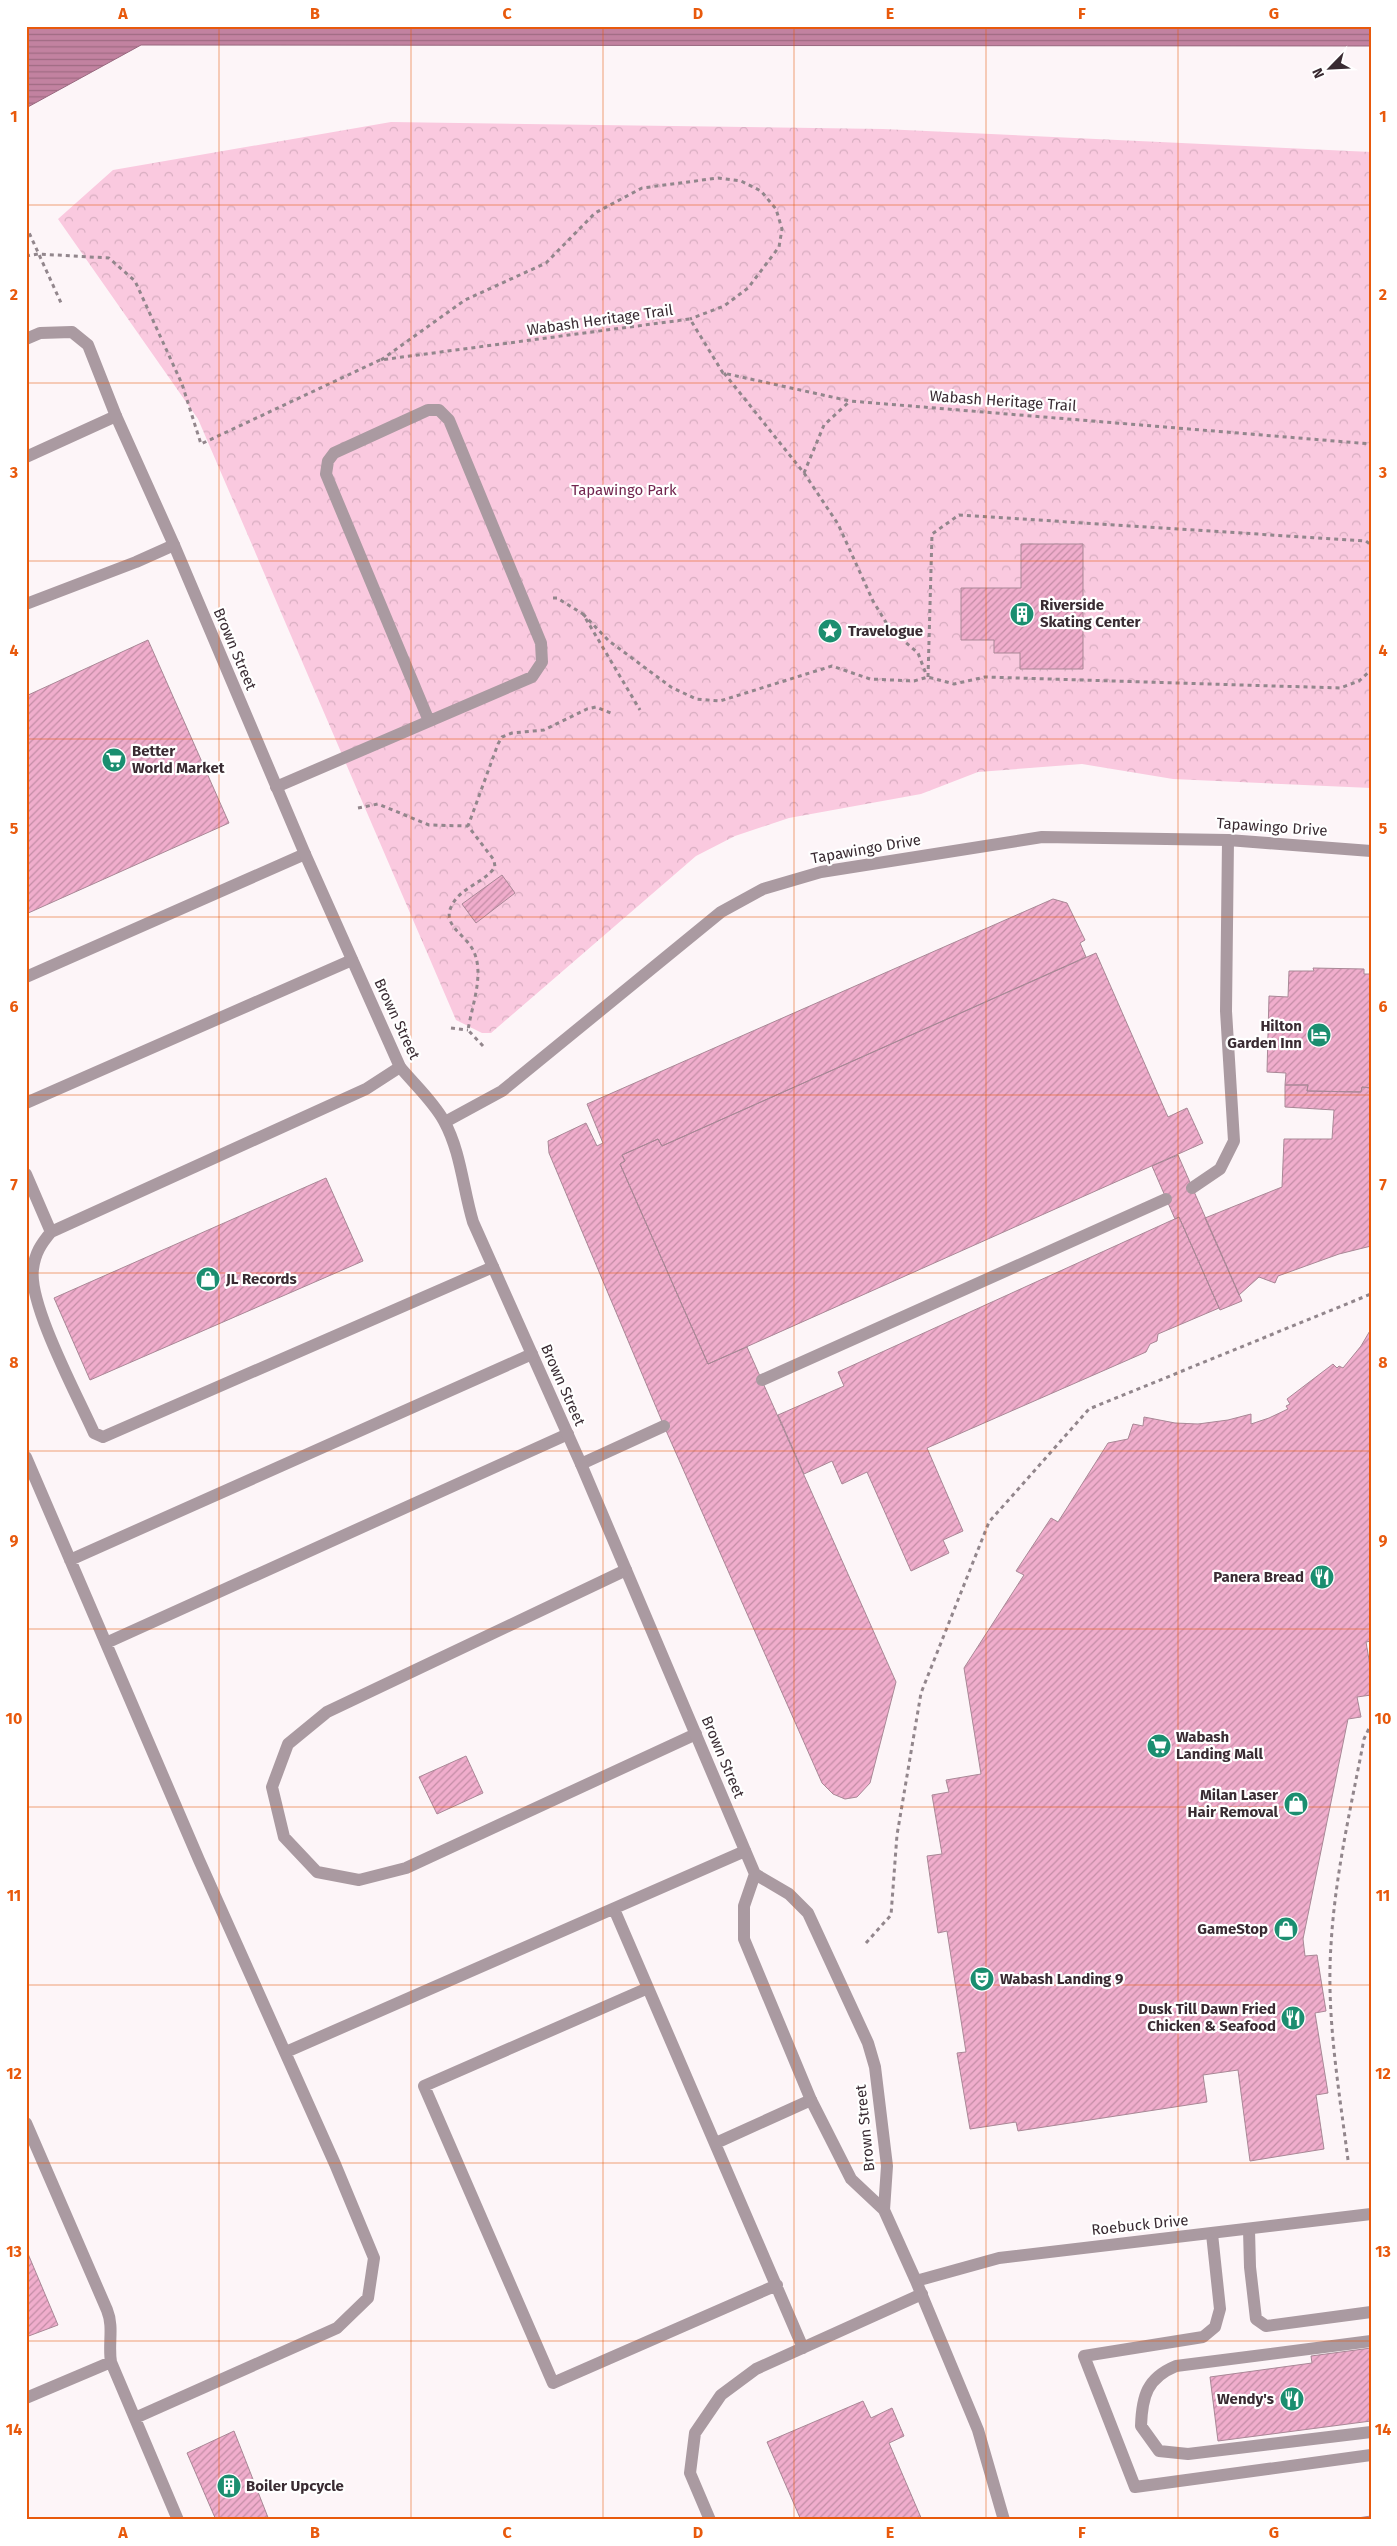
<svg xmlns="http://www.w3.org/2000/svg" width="1397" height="2546" viewBox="0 0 1397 2546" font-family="'Fira Sans',sans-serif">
	<defs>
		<pattern id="park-crowns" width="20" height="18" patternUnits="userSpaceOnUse" patternTransform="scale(1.25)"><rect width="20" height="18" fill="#fac9df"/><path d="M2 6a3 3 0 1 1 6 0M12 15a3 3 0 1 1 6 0" fill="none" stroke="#d7adc0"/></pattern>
		<pattern id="water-rules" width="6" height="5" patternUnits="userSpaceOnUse" patternTransform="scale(1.25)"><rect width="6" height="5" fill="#c282a0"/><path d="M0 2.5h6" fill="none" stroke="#9f6b83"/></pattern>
		<pattern id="building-hatch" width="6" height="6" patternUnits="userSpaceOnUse" patternTransform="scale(1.25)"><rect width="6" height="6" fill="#f0adcc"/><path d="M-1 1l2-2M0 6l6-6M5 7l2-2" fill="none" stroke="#c38da6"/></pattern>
	</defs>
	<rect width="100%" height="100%" fill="#fdf5f8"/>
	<!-- park -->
	<path fill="url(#park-crowns)" d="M 391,122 L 883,129 L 1371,152 L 1371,788 L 1173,779 L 1082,764 L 978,772 L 921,794 L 789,818 L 735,836 L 696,856 L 491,1033 L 482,1033 L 456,1020 L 198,419 L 58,219 L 113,170 Z"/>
	<!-- water -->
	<path fill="url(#water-rules)" stroke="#99687f" d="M 26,26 L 1371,26 L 1371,46 L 141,45 L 26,108 Z"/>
	<!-- building -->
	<path fill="url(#building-hatch)" stroke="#a98796" d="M 1021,544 L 1083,544 L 1083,669 L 1020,669 L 1020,653 L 994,653 L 994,640 L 961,640 L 961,588 L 1021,588 Z
		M 148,640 L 229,823 L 26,914 L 26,696 Z
		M 502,875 L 515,893 L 476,923 L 462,904 Z
		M 1053,899 L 1067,903 L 1085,940 L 1080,943 L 1086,957 L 662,1146 L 658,1139 L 622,1155 L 625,1161 L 620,1164 L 708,1364 L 747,1347 L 896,1682 L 870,1783 L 857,1797 L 845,1799 L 833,1794 L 822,1783 L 664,1426 L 549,1153 L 548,1141 L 586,1123 L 597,1146 L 603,1143 L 587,1104 Z
		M 1096,953 L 1168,1117 L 1187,1108 L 1203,1143 L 708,1364 L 620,1164 L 625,1161 L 622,1155 L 658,1139 L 662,1146 Z
		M 1313,968 L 1364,969 L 1364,974 L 1371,974 L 1371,1088 L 1362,1087 L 1361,1092 L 1307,1091 L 1308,1085 L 1285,1085 L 1286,1073 L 1267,1072 L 1269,996 L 1288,997 L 1289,971 L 1314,971 Z
		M 1285,1085 L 1308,1085 L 1307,1091 L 1361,1092 L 1362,1087 L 1371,1088 L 1371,1246 L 1339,1254 L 1278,1276 L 1275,1283 L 1259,1277 L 1239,1295 L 1205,1218 L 1282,1187 L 1284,1139 L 1332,1139 L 1334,1110 L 1285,1107 Z
		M 1178,1155 L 1242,1301 L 1220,1310 L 1179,1217 L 1175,1219 L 1152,1166 Z
		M 326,1178 L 363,1261 L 90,1380 L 54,1298 Z
		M 1179,1217 L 1219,1308 L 1158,1334 L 1157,1341 L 1150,1344 L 1146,1352 L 927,1448 L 963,1531 L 943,1540 L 949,1553 L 911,1571 L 867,1472 L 842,1484 L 832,1461 L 804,1474 L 778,1415 L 844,1386 L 838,1372 Z
		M 1371,1329 L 1371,1641 L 1366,1642 L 1371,1671 L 1371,1695 L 1357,1697 L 1361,1717 L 1348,1719 L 1303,1939 L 1305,1956 L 1317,1955 L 1326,2011 L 1315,2013 L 1328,2093 L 1316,2095 L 1324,2149 L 1250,2161 L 1238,2070 L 1203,2075 L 1207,2102 L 1018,2131 L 1016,2122 L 970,2129 L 957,2053 L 966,2052 L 947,1931 L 938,1933 L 927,1856 L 942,1854 L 932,1795 L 949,1792 L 946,1780 L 981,1774 L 964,1668 L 1024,1575 L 1016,1571 L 1051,1518 L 1058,1522 L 1108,1443 L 1128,1439 L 1133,1424 L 1143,1426 L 1144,1417 L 1175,1423 L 1198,1424 L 1228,1420 L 1251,1414 L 1251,1424 L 1269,1418 L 1288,1409 L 1286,1406 L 1290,1404 L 1287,1399 L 1333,1364 L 1337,1368 L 1339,1366 L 1343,1368 L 1361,1346 Z
		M 466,1756 L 483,1793 L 437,1814 L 419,1777 Z
		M 26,2249 L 58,2325 L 26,2337 Z
		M 1371,2348 L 1371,2421 L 1218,2441 L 1210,2377 L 1312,2363 L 1311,2356 Z
		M 863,2401 L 871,2418 L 892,2408 L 904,2436 L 889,2443 L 922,2520 L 801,2520 L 767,2442 Z
		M 234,2431 L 269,2520 L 216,2520 L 187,2453 Z
		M 1371,2516 L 1371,2520 L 1344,2520 Z"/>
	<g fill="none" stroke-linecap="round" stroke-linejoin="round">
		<!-- path -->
		<path stroke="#92868c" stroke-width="3" stroke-dasharray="4 4" stroke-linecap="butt" d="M 26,226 L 62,305
			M 26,256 L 38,254 L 109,258 L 135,281 L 182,384 L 201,444 L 380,360 L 690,319 L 723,373 L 850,401 L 1371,444
			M 381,360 L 465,300 L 546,263 L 595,213 L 642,188 L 718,178 L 741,181 L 761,191 L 776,209 L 782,229 L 779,247 L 748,288 L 724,306 L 690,319
			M 724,373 L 804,473 L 838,524 L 873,601 L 890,629 L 918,653 L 926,674
			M 804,473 L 824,425 L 850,401
			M 553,598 L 557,598 L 583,614 L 640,710
			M 583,614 L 609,641 L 671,687 L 696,699 L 720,701 L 832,666 L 870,679 L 914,681 L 928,677 L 954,684 L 985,677 L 1340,688 L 1359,681 L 1371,670
			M 928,677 L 932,534 L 959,515 L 1366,541 L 1371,545
			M 358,808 L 378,804 L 429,825 L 468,826
			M 451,1028 L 468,1030
			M 483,1046 L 468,1030 C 472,1005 485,973 473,950 C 465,934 441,925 452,905 C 461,887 484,883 495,867 L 494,860 L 468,826 L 498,744 L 502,737 L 512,733 L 544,730 L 587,709 L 596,707 L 613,714
			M 866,1943 L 891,1915 L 897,1835 L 921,1693 L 989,1522 L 1089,1409 L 1371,1294
			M 1348,2160 C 1339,2089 1326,2016 1331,1945 C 1335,1875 1351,1807 1364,1739 L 1371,1724"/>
		<!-- lane -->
		<path stroke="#aa9aa1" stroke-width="12" d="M 26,457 L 116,416
			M 26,604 L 136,562 L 174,545
			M 276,787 L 532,677 L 542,662 L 541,643 L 449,420 L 439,410 L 428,410 L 334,453 L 328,461 L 326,474 L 429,721
			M 26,977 L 305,854
			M 26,1103 L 352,960
			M 26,1174 L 51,1232 L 366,1089 L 400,1067
			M 1192,1188 L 1220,1169 L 1234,1141 L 1226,1011 L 1228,840
			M 51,1232 C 41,1244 35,1253 33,1269 C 28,1304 78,1397 94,1433 L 103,1437 L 493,1267
			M 762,1380 L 1166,1199
			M 26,1457 L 199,1860 L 335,2164 L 374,2258 L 368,2298 L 337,2328 L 135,2418
			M 581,1464 L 664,1426
			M 70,1560 L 532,1354
			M 626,1570 L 327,1712 L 288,1744 L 272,1787 L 284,1837 L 317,1872 L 359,1880 L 406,1868 L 696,1734
			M 106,1643 L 568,1434
			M 614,1909 L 803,2348
			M 648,1988 L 424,2086 L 553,2383 L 777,2285
			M 286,2052 L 745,1851
			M 26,2123 L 107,2310 C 114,2327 108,2344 111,2362 L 178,2520
			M 716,2143 L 811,2100
			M 1249,2230 L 1250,2267 L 1256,2319 L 1266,2326 L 1371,2312
			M 1212,2234 L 1220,2309 L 1215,2327 L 1203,2337 L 1084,2356 L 1135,2487 L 1371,2455
			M 1371,2341 L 1176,2366 C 1147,2378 1142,2396 1141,2426 L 1159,2451 L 1188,2454 L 1371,2432
			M 26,2398 L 111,2362
			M 710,2520 L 690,2473 L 695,2433 L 721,2395 L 756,2369 L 922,2294"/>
		<!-- street -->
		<path stroke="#aa9aa1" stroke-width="12" d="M 26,339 L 40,333 L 72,332 L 88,345 L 116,416 L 174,545 L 305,854 L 400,1067 C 415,1085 433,1101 444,1121 C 461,1152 463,1189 473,1222 L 581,1464 L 755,1874 L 789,1894 L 808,1913 L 868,2043 L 875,2067 L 887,2166 L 884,2210
			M 445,1122 L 502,1091 L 721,912 L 763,889 L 821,872 L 1042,837 L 1228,840 L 1371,851
			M 755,1874 L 744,1906 L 744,1939 L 811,2100 L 851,2179 L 884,2210 L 916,2281 L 978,2430 L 1004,2520
			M 916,2281 L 999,2258 L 1371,2214"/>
	</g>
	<!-- grid -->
	<path fill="none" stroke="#e8590c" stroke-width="1" stroke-opacity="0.55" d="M 219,26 L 219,2520M 411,26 L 411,2520M 603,26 L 603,2520M 794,26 L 794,2520M 986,26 L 986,2520M 1178,26 L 1178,2520M 26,205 L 1371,205M 26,383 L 1371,383M 26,561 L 1371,561M 26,739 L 1371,739M 26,917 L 1371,917M 26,1095 L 1371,1095M 26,1273 L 1371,1273M 26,1451 L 1371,1451M 26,1629 L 1371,1629M 26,1807 L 1371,1807M 26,1985 L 1371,1985M 26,2163 L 1371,2163M 26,2341 L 1371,2341"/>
	<!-- icons -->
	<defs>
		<symbol id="building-disc" viewBox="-11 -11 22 22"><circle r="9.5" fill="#1b8e70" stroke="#fff"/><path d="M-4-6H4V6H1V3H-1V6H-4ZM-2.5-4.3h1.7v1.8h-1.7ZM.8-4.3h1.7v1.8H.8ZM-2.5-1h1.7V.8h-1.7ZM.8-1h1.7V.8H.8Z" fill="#fff"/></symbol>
		<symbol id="sight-disc" viewBox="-11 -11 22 22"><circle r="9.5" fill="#1b8e70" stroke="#fff"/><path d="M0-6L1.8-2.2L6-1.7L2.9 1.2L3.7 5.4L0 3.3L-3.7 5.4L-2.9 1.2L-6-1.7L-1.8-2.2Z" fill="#fff"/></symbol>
		<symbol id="supermarket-disc" viewBox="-11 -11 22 22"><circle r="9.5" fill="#1b8e70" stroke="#fff"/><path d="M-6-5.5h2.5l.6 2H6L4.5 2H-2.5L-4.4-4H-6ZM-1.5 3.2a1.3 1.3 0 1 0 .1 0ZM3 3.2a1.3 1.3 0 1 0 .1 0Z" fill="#fff"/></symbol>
		<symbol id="hotel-disc" viewBox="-11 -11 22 22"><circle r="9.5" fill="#1b8e70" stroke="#fff"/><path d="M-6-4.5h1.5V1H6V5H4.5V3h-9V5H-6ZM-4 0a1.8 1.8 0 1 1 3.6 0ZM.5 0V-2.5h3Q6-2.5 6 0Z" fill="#fff"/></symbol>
		<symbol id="shop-disc" viewBox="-11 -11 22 22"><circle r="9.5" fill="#1b8e70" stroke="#fff"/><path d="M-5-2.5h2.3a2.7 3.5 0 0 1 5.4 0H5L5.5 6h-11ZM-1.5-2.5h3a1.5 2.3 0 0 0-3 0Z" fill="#fff"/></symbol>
		<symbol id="restaurant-disc" viewBox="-11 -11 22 22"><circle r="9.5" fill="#1b8e70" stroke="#fff"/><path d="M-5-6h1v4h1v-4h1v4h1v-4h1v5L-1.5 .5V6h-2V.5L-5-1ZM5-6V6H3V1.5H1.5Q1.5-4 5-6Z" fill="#fff"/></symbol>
		<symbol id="theatre-disc" viewBox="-11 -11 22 22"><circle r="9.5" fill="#1b8e70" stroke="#fff"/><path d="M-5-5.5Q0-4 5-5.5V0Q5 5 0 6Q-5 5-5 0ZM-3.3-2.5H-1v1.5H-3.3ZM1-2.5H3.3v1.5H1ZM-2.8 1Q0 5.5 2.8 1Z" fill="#fff"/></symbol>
	</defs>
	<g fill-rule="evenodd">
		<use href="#building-disc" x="1008" y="600" width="28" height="28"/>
		<use href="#sight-disc" x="816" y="617" width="28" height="28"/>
		<use href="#supermarket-disc" x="100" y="746" width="28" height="28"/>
		<use href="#hotel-disc" x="1305" y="1021" width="28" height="28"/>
		<use href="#shop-disc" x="194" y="1265" width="28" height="28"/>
		<use href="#restaurant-disc" x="1308" y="1563" width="28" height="28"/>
		<use href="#supermarket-disc" x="1145" y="1732" width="28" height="28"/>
		<use href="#shop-disc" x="1282" y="1790" width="28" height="28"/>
		<use href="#shop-disc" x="1272" y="1915" width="28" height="28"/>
		<use href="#theatre-disc" x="968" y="1965" width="28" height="28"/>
		<use href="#restaurant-disc" x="1279" y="2004" width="28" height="28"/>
		<use href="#restaurant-disc" x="1278" y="2385" width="28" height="28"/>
		<use href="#building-disc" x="215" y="2472" width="28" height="28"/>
	</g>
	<g text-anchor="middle" stroke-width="4.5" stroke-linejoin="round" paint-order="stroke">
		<!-- street labels -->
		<g font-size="15" fill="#392b32" stroke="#fff">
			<text transform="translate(600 320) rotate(-8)" y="5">Wabash Heritage Trail</text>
			<text transform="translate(1003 401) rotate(4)" y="5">Wabash Heritage Trail</text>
			<text transform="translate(235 649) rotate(67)" y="5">Brown Street</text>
			<text transform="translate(1272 827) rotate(4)" y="5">Tapawingo Drive</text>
			<text transform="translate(866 849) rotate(-10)" y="5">Tapawingo Drive</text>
			<text transform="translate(397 1019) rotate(65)" y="5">Brown Street</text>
			<text transform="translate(563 1385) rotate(66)" y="5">Brown Street</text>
			<text transform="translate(723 1757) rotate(67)" y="5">Brown Street</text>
			<text transform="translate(865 2128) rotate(-96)" y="5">Brown Street</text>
			<text transform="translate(1140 2225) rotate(-6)" y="5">Roebuck Drive</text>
		</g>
		<!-- park labels -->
		<g font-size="15" fill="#72254f" stroke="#fff">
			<text x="624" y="495">Tapawingo Park</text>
		</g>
		<!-- poi labels -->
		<g font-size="15" font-weight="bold" fill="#392b32" stroke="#fff" text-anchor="start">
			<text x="1040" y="610">Riverside<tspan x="1040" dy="17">Skating Center</tspan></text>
			<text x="848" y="636">Travelogue</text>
			<text x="132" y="756">Better<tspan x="132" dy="17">World Market</tspan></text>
			<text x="1302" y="1031" text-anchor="end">Hilton<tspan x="1302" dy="17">Garden Inn</tspan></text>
			<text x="226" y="1284">JL Records</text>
			<text x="1304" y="1582" text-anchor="end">Panera Bread</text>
			<text x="1176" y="1742">Wabash<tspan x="1176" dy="17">Landing Mall</tspan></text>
			<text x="1278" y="1800" text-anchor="end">Milan Laser<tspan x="1278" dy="17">Hair Removal</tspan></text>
			<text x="1268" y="1934" text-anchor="end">GameStop</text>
			<text x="1000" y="1984">Wabash Landing 9</text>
			<text x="1276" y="2014" text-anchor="end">Dusk Till Dawn Fried<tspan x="1276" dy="17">Chicken &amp; Seafood</tspan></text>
			<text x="1274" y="2404" text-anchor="end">Wendy's</text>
			<text x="246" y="2491">Boiler Upcycle</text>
		</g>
	</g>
	<!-- border -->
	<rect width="1397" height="2546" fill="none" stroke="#ffffff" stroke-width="55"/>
	<!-- north arrow -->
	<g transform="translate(1330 68) rotate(246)" stroke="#ffffff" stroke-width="4" paint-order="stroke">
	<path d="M0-4L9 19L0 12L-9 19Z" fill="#392b32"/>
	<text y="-8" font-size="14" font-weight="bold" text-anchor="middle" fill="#392b32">N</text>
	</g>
	<rect x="28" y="28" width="1342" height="2490" fill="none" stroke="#e8590c" stroke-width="2"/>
	<g font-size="16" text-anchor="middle" font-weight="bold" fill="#e8590c">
		<text x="123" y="19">A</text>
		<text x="315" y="19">B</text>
		<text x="507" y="19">C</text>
		<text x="698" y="19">D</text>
		<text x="890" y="19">E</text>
		<text x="1082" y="19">F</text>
		<text x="1274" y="19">G</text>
		<text x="14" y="122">1</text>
		<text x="1383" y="122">1</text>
		<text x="14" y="300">2</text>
		<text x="1383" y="300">2</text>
		<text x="14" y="478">3</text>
		<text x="1383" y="478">3</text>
		<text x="14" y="656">4</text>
		<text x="1383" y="656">4</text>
		<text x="14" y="834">5</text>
		<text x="1383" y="834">5</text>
		<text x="14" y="1012">6</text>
		<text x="1383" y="1012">6</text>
		<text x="14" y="1190">7</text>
		<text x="1383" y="1190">7</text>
		<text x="14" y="1368">8</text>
		<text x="1383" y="1368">8</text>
		<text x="14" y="1546">9</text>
		<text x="1383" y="1546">9</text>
		<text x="14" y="1724">10</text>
		<text x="1383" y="1724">10</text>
		<text x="14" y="1901">11</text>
		<text x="1383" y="1901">11</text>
		<text x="14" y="2079">12</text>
		<text x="1383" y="2079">12</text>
		<text x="14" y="2257">13</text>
		<text x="1383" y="2257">13</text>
		<text x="14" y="2435">14</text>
		<text x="1383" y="2435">14</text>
		<text x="123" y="2538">A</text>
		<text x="315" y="2538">B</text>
		<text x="507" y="2538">C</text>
		<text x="698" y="2538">D</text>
		<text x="890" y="2538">E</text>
		<text x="1082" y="2538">F</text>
		<text x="1274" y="2538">G</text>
	</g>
</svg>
